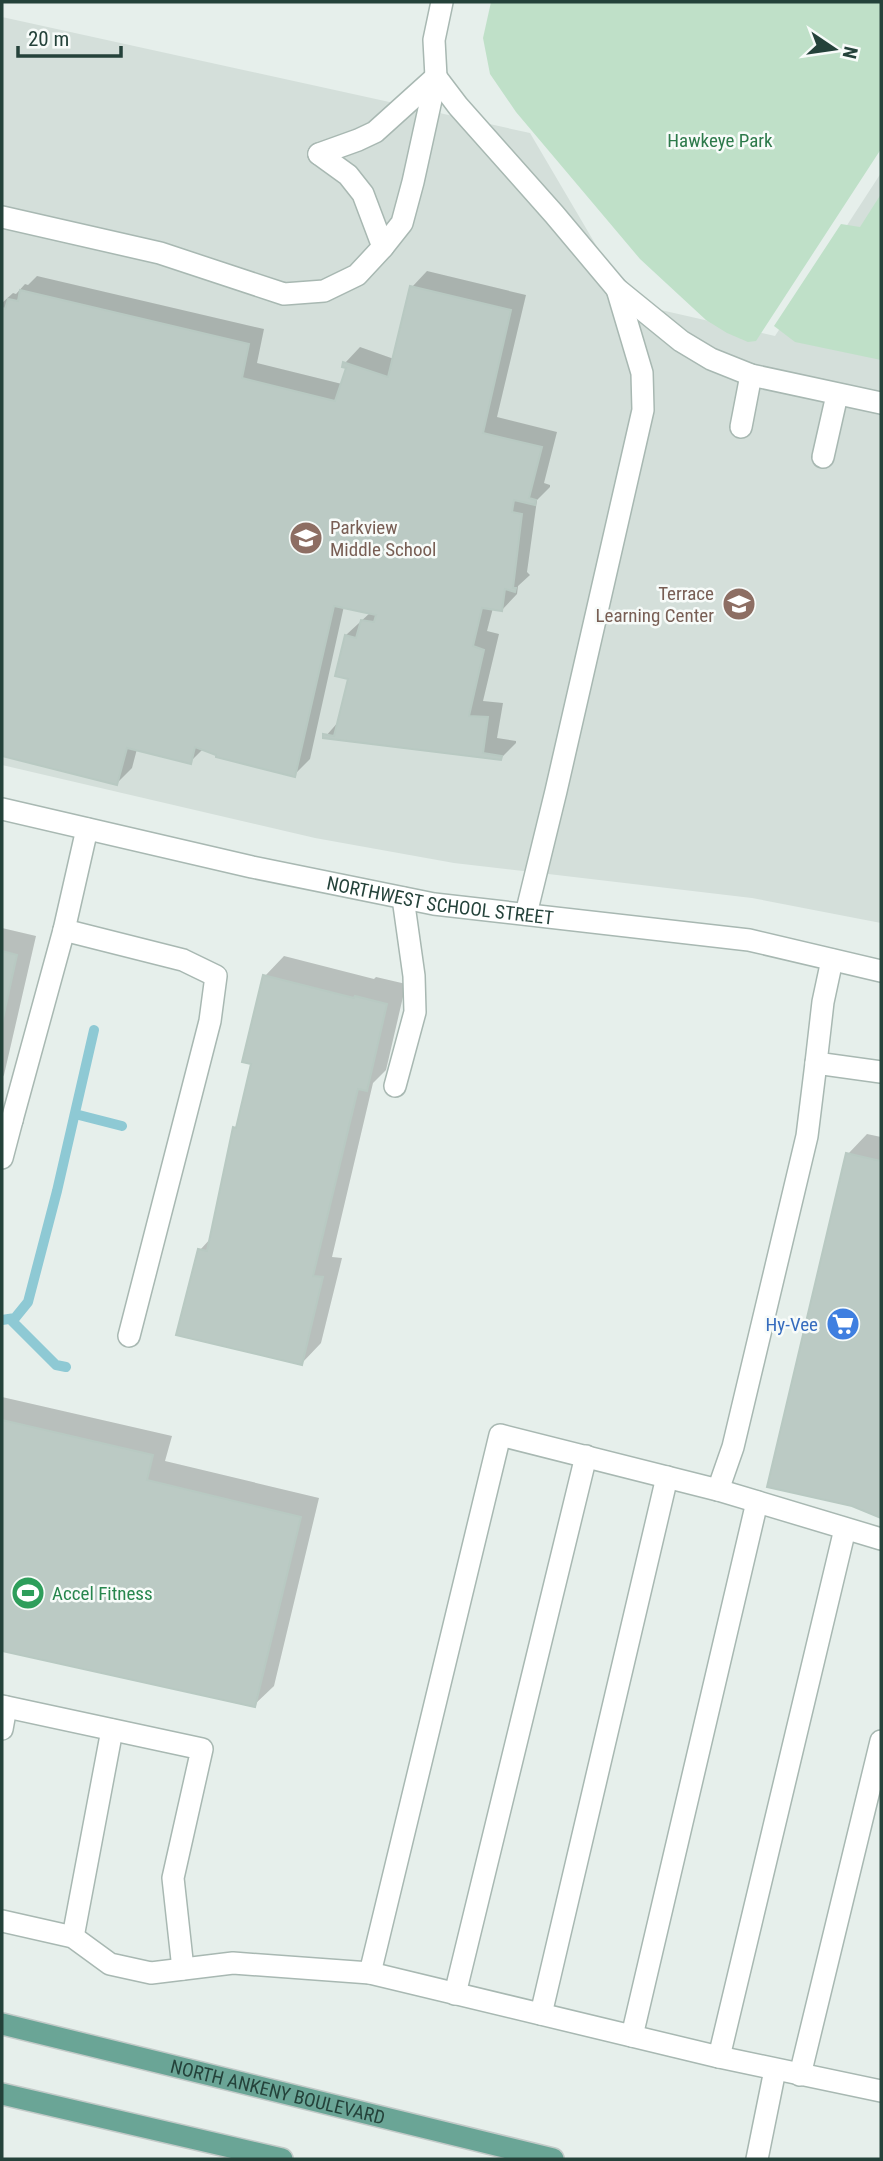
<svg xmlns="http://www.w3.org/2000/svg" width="883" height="2161" viewBox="0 0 883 2161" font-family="'Roboto Condensed',sans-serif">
	<rect width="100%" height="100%" fill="#e6efeb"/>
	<!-- built -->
	<path fill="#d4dfda" d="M 2,17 L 530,133 L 630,303 L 775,336 L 881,173 L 881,923 L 752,898 L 454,863 L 315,838 L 2,765 Z"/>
	<!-- green -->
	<path fill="#bfe0c8" d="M 491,2 L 881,2 L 881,149 L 756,341 L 748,342 L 727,333 L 706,320 L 640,259 L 516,112 L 490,74 L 483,38 Z
		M 881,194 L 881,360 L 795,342 L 774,326 L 841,224 L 860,227 Z"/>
	<!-- shadow -->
	<path fill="#0003" d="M 427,271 L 526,295 L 497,417 L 557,432 L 544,483 L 550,485 L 550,487 L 537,500 L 527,572 L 530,575 L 518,586 L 517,594 L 502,610 L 493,608 L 487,631 L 499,634 L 483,701 L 503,703 L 497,738 L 516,741 L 516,743 L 500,759 L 325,737 L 340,720 L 350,678 L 346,635 L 371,612 L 344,606 L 310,759 L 294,775 L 204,748 L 190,762 L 137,749 L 132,768 L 117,783 L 2,754 L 2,303 L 13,293 L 16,294 L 25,284 L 28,285 L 37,276 L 264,329 L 257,363 L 342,384 L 348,367 L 345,363 L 360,347 L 394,359 L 412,287 Z
		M 2,928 L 36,936 L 4,1075 L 2,1078 Z
		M 284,956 L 374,979 L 376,977 L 406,984 L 386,1070 L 373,1083 L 332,1257 L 342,1258 L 321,1343 L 302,1363 L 200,1250 L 211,1238 L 234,1128 L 240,1123 L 253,1062 L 265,976 Z
		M 867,1134 L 881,1137 L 881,1516 L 853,1505 L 848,1154 Z
		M 2,1397 L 172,1436 L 165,1461 L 319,1498 L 274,1686 L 254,1705 L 2,1649 Z"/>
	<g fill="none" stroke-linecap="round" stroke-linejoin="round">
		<!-- stream -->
		<path stroke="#8ec9d4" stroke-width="10" d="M 75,1114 L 122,1126
			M 10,1319 L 56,1365 L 66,1367
			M 2,1320 L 15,1318 L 28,1302 L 57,1191 L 94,1030"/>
	</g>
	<!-- building -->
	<path fill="#bbcac4" stroke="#b8c9c2" stroke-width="2" d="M 410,286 L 511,310 L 483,433 L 542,447 L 529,498 L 536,500 L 535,505 L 514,500 L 512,512 L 522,514 L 513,588 L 516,588 L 515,592 L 505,589 L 502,611 L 482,608 L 473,646 L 484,650 L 469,716 L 488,717 L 483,753 L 502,756 L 501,760 L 323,738 L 323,734 L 334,736 L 348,679 L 335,676 L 345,635 L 356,638 L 361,620 L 374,622 L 376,615 L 334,606 L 295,777 L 216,757 L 216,755 L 195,747 L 191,764 L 127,748 L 117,785 L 2,756 L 2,308 L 5,309 L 8,299 L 18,301 L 20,290 L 249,344 L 242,378 L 335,401 L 346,368 L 342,367 L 343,362 L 388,377 Z
		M 2,951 L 17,955 L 2,1023 Z
		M 263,975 L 354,998 L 355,996 L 387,1004 L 367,1091 L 358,1089 L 313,1276 L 323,1277 L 302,1365 L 176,1335 L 198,1249 L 207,1251 L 233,1127 L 236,1128 L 251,1064 L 242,1062 Z
		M 846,1153 L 881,1161 L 881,1518 L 852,1506 L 767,1487 Z
		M 2,1420 L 153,1455 L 147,1480 L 301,1517 L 255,1707 L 2,1651 Z"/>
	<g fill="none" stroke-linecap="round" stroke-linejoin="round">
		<defs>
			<g id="minor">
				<path d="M 319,154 L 358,140 L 375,132 L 436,77 L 458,106 L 554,214 L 617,289 L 681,341 L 711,359 L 751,375 L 881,403"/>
				<path d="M 319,154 L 348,175 L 363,194 L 383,247"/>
				<path d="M 2,217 L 160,253 L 284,294 L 324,291 L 357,275 L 383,247 L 402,223 L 413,182 L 436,77 L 434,40 L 442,2"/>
				<path d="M 741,427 L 751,375"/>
				<path d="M 823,457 L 837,395"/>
				<path id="s1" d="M 2,809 L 252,867 L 434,904 L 749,940 L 881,971"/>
				<path d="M 526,914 L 556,791 L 643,410 L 642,373 L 617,289"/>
				<path d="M 64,930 L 183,960 L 216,976 L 210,1021 L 129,1336"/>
				<path d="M 832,960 L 823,1002 L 816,1063 L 881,1072"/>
				<path d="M 395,1086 L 415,1012 L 414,976 L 403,898"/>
				<path d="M 2,1130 L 12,1120 L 64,930 L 87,829"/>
				<path d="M 2,1158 L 12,1120"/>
				<path d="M 718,1490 L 881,1539"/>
				<path d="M 2,1706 L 202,1749 L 173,1878 L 183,1969"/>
				<path d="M 2,1729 L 6,1707"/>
				<path d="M 2,1921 L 73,1937 L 110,1964 L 151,1973 L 233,1963 L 370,1973 L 719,2057 L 881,2091"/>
				<path d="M 73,1937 L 112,1730"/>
				<path d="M 370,1973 L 500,1435 L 718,1490 L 733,1447 L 807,1136 L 816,1063"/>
				<path d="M 455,1994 L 586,1456"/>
				<path d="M 541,2014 L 667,1477"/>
				<path d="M 632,2036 L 757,1502"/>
				<path d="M 719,2057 L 845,1529"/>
				<path d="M 800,2075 L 881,1741"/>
				<path d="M 757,2159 L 775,2070"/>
			</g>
			<g id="major">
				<path id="s2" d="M 2,2024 L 553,2159"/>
				<path d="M 2,2094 L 282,2159"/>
			</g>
		</defs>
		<!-- minor casing -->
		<use href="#minor" stroke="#a8b8b2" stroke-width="24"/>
		<!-- major casing -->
		<use href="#major" stroke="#c2cac8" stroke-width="24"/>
		<!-- minor -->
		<use href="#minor" stroke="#fff" stroke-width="21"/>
		<!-- major -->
		<use href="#major" stroke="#6aa596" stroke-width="21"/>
	</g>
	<!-- icons -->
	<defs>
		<symbol id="school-disc" viewBox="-11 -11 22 22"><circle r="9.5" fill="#8d6e63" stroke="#f7fbf9"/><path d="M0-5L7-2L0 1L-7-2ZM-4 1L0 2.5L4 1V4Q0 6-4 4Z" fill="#fff"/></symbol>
		<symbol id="supermarket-disc" viewBox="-11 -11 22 22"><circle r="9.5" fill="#3f7fe0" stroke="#f7fbf9"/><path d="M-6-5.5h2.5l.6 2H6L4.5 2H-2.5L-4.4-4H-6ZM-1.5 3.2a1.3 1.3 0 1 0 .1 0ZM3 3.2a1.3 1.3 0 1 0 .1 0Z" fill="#fff"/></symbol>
		<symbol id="stadium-disc" viewBox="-11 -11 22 22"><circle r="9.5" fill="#2e9e5b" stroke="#f7fbf9"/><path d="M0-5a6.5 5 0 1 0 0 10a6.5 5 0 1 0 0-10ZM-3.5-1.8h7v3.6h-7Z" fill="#fff"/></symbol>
	</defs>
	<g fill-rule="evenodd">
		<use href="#school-disc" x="287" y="519" width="38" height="38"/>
		<use href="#school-disc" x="720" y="585" width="38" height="38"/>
		<use href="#supermarket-disc" x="824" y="1305" width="38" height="38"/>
		<use href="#stadium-disc" x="9" y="1574" width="38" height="38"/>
	</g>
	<g text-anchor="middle" stroke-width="5" stroke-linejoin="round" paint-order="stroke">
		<!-- park labels -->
		<g font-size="19" fill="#2d7a4b" stroke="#f7fbf9">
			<text x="720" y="147">Hawkeye Park</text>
		</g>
		<!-- education labels -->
		<g font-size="19" fill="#785e54" stroke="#f7fbf9" text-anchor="start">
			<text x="330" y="534">Parkview<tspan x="330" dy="22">Middle School</tspan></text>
			<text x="714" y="600" text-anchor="end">Terrace<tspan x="714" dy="22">Learning Center</tspan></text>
		</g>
		<!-- street labels -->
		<g font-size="19" fill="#24423a" stroke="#f7fbf9">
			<text dy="7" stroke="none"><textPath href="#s1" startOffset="448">NORTHWEST SCHOOL STREET</textPath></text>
			<text dy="7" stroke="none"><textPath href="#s2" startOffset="284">NORTH ANKENY BOULEVARD</textPath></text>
		</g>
		<!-- shop labels -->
		<g font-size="19" fill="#366cbe" stroke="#f7fbf9" text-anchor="end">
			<text x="818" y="1331">Hy-Vee</text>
		</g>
		<!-- leisure labels -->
		<g font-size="19" fill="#27864d" stroke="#f7fbf9" text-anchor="start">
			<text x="52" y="1600">Accel Fitness</text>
		</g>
	</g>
	<!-- border -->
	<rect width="883" height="2161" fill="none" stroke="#24423a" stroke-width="7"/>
	<!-- north arrow -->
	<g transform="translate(834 49) rotate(103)" stroke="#f7fbf9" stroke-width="5" paint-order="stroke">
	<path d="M0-5L12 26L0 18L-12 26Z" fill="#24423a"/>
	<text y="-10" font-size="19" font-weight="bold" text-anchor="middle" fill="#24423a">N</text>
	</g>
	<!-- scale -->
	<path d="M18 46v10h103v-10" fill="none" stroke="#24423a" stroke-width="3.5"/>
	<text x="28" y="46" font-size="21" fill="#24423a" stroke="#f7fbf9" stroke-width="5" paint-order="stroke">20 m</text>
</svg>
